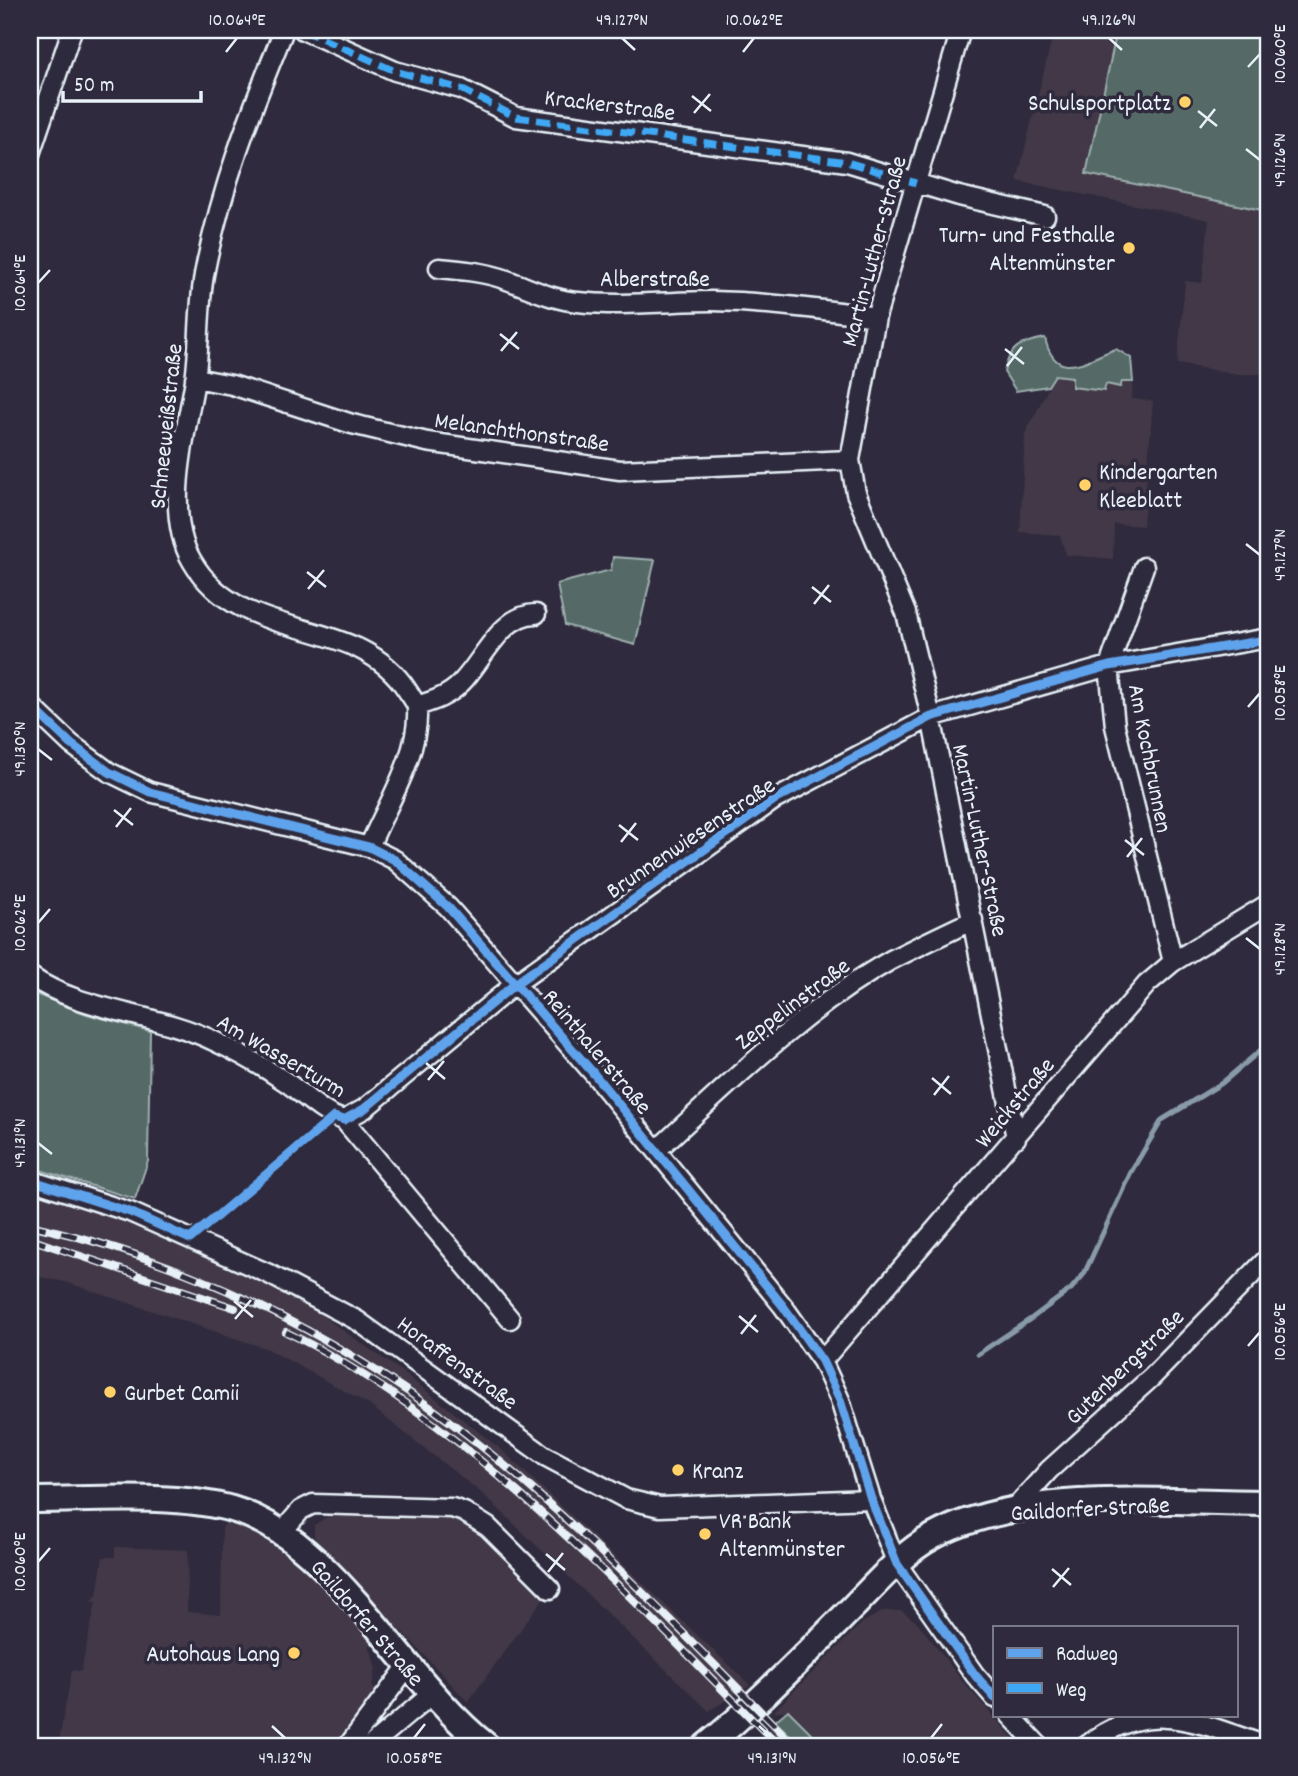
<svg xmlns="http://www.w3.org/2000/svg" width="1298" height="1776" viewBox="0 0 1298 1776" font-family="Dekko,sans-serif">
	<rect width="100%" height="100%" fill="#2f2a3d"/>
	<filter id="ink" filterUnits="userSpaceOnUse"><feTurbulence type="fractalNoise" baseFrequency=".0143" numOctaves="2"/><feDisplacementMap in="SourceGraphic" scale="14" xChannelSelector="R" yChannelSelector="G"/><feConvolveMatrix kernelMatrix="1 2 1 2 8 2 1 2 1" color-interpolation-filters="sRGB"/></filter>
	<g filter="url(#ink)">
		<!-- built -->
		<path fill="#423947" d="M 1054,30 L 1268,30 L 1268,374 L 1237,374 L 1177,364 L 1185,281 L 1202,283 L 1209,220 L 1017,181 Z
			M 1055,375 L 1072,377 L 1104,391 L 1105,384 L 1120,387 L 1122,382 L 1133,382 L 1132,399 L 1153,401 L 1143,526 L 1114,524 L 1113,559 L 1066,555 L 1060,535 L 1020,532 L 1025,434 Z
			M 30,1185 L 140,1223 L 291,1294 L 401,1371 L 503,1451 L 750,1685 L 709,1711 L 485,1496 L 368,1404 L 268,1349 L 65,1282 L 30,1275 Z
			M 326,1502 L 452,1508 L 550,1589 L 468,1702 L 314,1537 L 314,1525 L 328,1516 Z
			M 232,1509 L 256,1518 L 381,1633 L 369,1644 L 376,1668 L 372,1686 L 383,1697 L 348,1746 L 58,1746 L 72,1670 L 81,1671 L 96,1602 L 91,1602 L 97,1595 L 103,1557 L 115,1557 L 115,1547 L 188,1550 L 187,1612 L 221,1615 L 222,1529 Z
			M 883,1611 L 902,1611 L 918,1623 L 963,1682 L 1020,1746 L 824,1746 L 788,1710 L 773,1712 L 862,1623 Z
			M 775,1721 L 801,1746 L 759,1744 Z"/>
		<!-- green -->
		<path fill="#546b66" stroke="#9eaeaf" stroke-width="2" d="M 1117,30 L 1268,30 L 1268,183 L 1262,210 L 1086,174 Z
			M 1045,338 C 1056,387 1091,356 1116,349 L 1131,358 L 1133,382 L 1122,382 L 1120,387 L 1106,384 L 1104,391 L 1072,387 L 1072,377 L 1055,375 L 1048,386 L 1016,391 L 1004,372 C 1010,346 1019,343 1045,338 Z
			M 613,557 L 655,560 L 635,645 L 565,625 L 557,584 L 611,570 Z
			M 30,992 L 87,1014 L 150,1031 L 148,1161 L 135,1199 L 30,1167 Z
			M 788,1710 L 824,1746 L 801,1746 L 775,1721 Z"/>
		<g fill="none" stroke-linecap="round" stroke-linejoin="round">
			<!-- stream -->
			<path stroke="#899ba8" stroke-width="5" d="M 978,1354 L 1032,1318 L 1071,1289 L 1084,1274 L 1131,1172 L 1162,1120 L 1222,1083 L 1268,1044"/>
			<defs>
				<path id="minor" d="M 284,30 C 251,110 220,190 204,275 C 198,310 200,346 195,380 C 186,433 163,513 192,561 C 242,647 356,611 407,690 C 410,695 416,702 417,708 C 420,755 386,806 369,847
					M 303,30 L 395,71 L 461,89 L 516,117 L 847,162 L 959,196 L 1045,216
					M 961,30 L 876,317 L 850,460 L 856,493 L 906,613 L 931,717 L 1016,1138
					M 30,154 L 72,30
					M 439,268 C 462,270 485,272 507,280 C 530,288 553,300 578,302 C 623,307 667,301 712,301 C 767,302 821,309 876,317
					M 195,378 L 232,385 L 352,424 L 427,442 L 620,470 L 850,460
					M 1144,567 L 1109,666 L 1115,726 L 1173,962
					M 30,705 L 71,744 L 109,772 L 150,792 L 369,847 L 395,860 L 448,907 L 594,1074 L 783,1306 L 822,1361 L 840,1400 L 871,1499 L 897,1564 L 975,1675 L 995,1698
					M 417,706 C 433,701 449,696 461,683 C 483,661 501,614 536,614
					M 30,976 C 81,1012 159,1013 216,1042 C 240,1053 264,1067 286,1082 C 305,1095 322,1114 344,1120 L 510,1319
					M 344,1120 L 364,1109 L 515,984 L 774,800 L 931,717 L 1109,666 L 1268,638
					M 657,1150 C 730,1083 804,1009 891,960 C 918,946 946,933 973,920
					M 30,1180 L 130,1212 L 269,1274 L 358,1321 L 545,1456 L 626,1499 L 660,1507 L 871,1499
					M 822,1361 L 1147,984 L 1173,962 L 1268,904
					M 1014,1509 L 1049,1470 L 1152,1377 L 1268,1258
					M 281,1533 L 301,1510 L 313,1504 L 452,1508 L 464,1512 L 488,1527 L 550,1589
					M 1010,1715 L 1039,1746
					M 348,1746 L 407,1667
					M 370,1746 L 432,1694
					M 1086,1746 C 1150,1695 1199,1724 1267,1746"/>
				<path id="secondary" d="M 30,1500 C 91,1500 174,1493 232,1509 C 334,1538 403,1681 487,1746
					M 706,1746 C 758,1704 805,1655 853,1607 C 877,1583 902,1553 932,1537 C 1022,1487 1167,1503 1268,1503"/>
			</defs>
			<!-- minor casing -->
			<use href="#minor" stroke="#e8f1f8" stroke-width="23"/>
			<!-- secondary casing -->
			<use href="#secondary" stroke="#e8f1f8" stroke-width="30"/>
			<!-- minor -->
			<use href="#minor" stroke="#2f2a3d" stroke-width="18"/>
			<!-- secondary -->
			<use href="#secondary" stroke="#2f2a3d" stroke-width="24"/>
			<defs>
				<path id="rail" d="M 30,1225 C 183,1259 332,1332 457,1427 C 579,1521 686,1637 795,1746
					M 30,1239 L 235,1308
					M 286,1332 C 469,1419 636,1605 779,1746"/>
			</defs>
			<!-- rail casing -->
			<use href="#rail" stroke="#e8f1f8" stroke-width="8"/>
			<!-- rail -->
			<use href="#rail" stroke="#2f2a3d" stroke-width="5" stroke-dasharray="16" stroke-linecap="butt"/>
			<!-- quiet -->
			<path stroke="#3fa9f5" stroke-width="7" stroke-dasharray="14 7" stroke-linecap="butt" d="M 303,30 L 395,71 L 461,89 L 516,117 L 847,162 L 916,183"/>
			<defs>
				<path id="cycleway" d="M 30,705 L 71,744 L 109,772 L 150,792 L 369,847 L 395,860 L 448,907 L 594,1074 L 783,1306 L 822,1361 L 840,1400 L 871,1499 L 897,1564 L 975,1675 L 995,1698
					M 30,1180 L 130,1212 L 190,1239 L 334,1117 L 344,1120 L 364,1109 L 515,984 L 774,800 L 931,717 L 1109,666 L 1266,640 L 1268,645"/>
			</defs>
			<!-- cycleway casing -->
			<use href="#cycleway" stroke="#2f2a3d" stroke-width="13"/>
			<!-- cycleway -->
			<use href="#cycleway" stroke="#60a3ed" stroke-width="9"/>
		</g>
	</g>
	<!-- ticks -->
	<path fill="none" stroke="#e8f1f8" stroke-width="2.5" d="M 622,38 L 635,50M 1109,38 L 1122,50M 226,52 L 237,38M 743,52 L 754,38M 1248,67 L 1260,54M 692,96 L 711,111M 1198,111 L 1217,126M 694,113 L 710,94M 1200,128 L 1215,109M 1246,149 L 1260,160M 38,283 L 50,270M 500,334 L 519,349M 1005,349 L 1024,364M 501,351 L 517,332M 1007,366 L 1022,347M 1246,544 L 1260,555M 307,572 L 326,587M 812,587 L 831,602M 308,589 L 324,570M 814,604 L 829,585M 1248,707 L 1260,693M 38,749 L 52,760M 114,810 L 133,825M 619,825 L 638,840M 116,827 L 131,808M 1125,840 L 1144,855M 621,842 L 636,823M 1127,857 L 1142,838M 38,923 L 50,909M 1246,938 L 1260,949M 426,1063 L 445,1079M 932,1078 L 951,1094M 428,1080 L 444,1061M 934,1095 L 949,1076M 38,1143 L 52,1154M 234,1301 L 253,1317M 739,1316 L 758,1332M 235,1319 L 251,1300M 741,1334 L 756,1315M 1248,1346 L 1260,1332M 546,1554 L 565,1570M 38,1562 L 50,1548M 1052,1569 L 1071,1585M 548,1572 L 563,1553M 1053,1587 L 1069,1568M 272,1726 L 285,1738M 759,1726 L 772,1738M 414,1738 L 425,1724M 931,1738 L 942,1724"/>
	<!-- markers -->
	<g fill="#ffd166" stroke="#2f2a3d" stroke-width="2.5">
		<circle cx="1185" cy="102" r="7"/>
		<circle cx="1129" cy="248" r="7"/>
		<circle cx="1085" cy="485" r="7"/>
		<circle cx="110" cy="1392" r="7"/>
		<circle cx="678" cy="1470" r="7"/>
		<circle cx="705" cy="1534" r="7"/>
		<circle cx="294" cy="1653" r="7"/>
	</g>
	<g text-anchor="middle" stroke-width="7" stroke-linejoin="round" paint-order="stroke">
		<!-- poi labels -->
		<g font-size="24" fill="#e8f1f8" stroke="#2f2a3d" text-anchor="start">
			<text x="1171" y="110" text-anchor="end">Schulsportplatz</text>
			<text x="1115" y="242" text-anchor="end">Turn- und Festhalle<tspan x="1115" dy="28">Altenmünster</tspan></text>
			<text x="1099" y="479">Kindergarten<tspan x="1099" dy="28">Kleeblatt</tspan></text>
			<text x="124" y="1400">Gurbet Camii</text>
			<text x="692" y="1478">Kranz</text>
			<text x="719" y="1528">VR Bank<tspan x="719" dy="28">Altenmünster</tspan></text>
			<text x="280" y="1661" text-anchor="end">Autohaus Lang</text>
		</g>
		<!-- street labels -->
		<g font-size="24" fill="#e8f1f8" stroke="#2f2a3d">
			<text transform="translate(610 104) rotate(7)" y="8">Krackerstraße</text>
			<text transform="translate(873 251) rotate(-75)" y="8">Martin-Luther-Straße</text>
			<text x="655" y="286">Alberstraße</text>
			<text transform="translate(165 426) rotate(-84)" y="8">Schneeweißstraße</text>
			<text transform="translate(522 431) rotate(8)" y="8">Melanchthonstraße</text>
			<text transform="translate(1151 758) rotate(79)" y="8">Am Kochbrunnen</text>
			<text transform="translate(690 837) rotate(-34)" y="8">Brunnenwiesenstraße</text>
			<text transform="translate(981 840) rotate(78)" y="8">Martin-Luther-Straße</text>
			<text transform="translate(792 1003) rotate(-37)" y="8">Zeppelinstraße</text>
			<text transform="translate(598 1051) rotate(50)" y="8">Reinthalerstraße</text>
			<text transform="translate(282 1055) rotate(30)" y="8">Am Wasserturm</text>
			<text transform="translate(1014 1102) rotate(-50)" y="8">Weickstraße</text>
			<text transform="translate(458 1362) rotate(36)" y="8">Horaffenstraße</text>
			<text transform="translate(1124 1366) rotate(-44)" y="8">Gutenbergstraße</text>
			<text transform="translate(1090 1508) rotate(-3)" y="8">Gaildorfer Straße</text>
			<text transform="translate(368 1622) rotate(49)" y="8">Gaildorfer Straße</text>
		</g>
	</g>
	<!-- margin -->
	<rect width="1298" height="1776" fill="none" stroke="#2f2a3d" stroke-width="77"/>
	<!-- legend -->
	<rect x="993" y="1626" width="245" height="91" fill="#2f2a3d" stroke="#797a88" stroke-width="2"/>
	<rect x="1007" y="1648" width="35" height="10" fill="#60a3ed" stroke="#797a88" stroke-width="2"/>
	<text x="1056" y="1660" font-size="21" fill="#e8f1f8">Radweg</text>
	<rect x="1007" y="1683" width="35" height="10" fill="#3fa9f5" stroke="#797a88" stroke-width="2"/>
	<text x="1056" y="1696" font-size="21" fill="#e8f1f8">Weg</text>
	<!-- scale -->
	<path d="M63 91v10h138v-10" fill="none" stroke="#e8f1f8" stroke-width="3.5"/>
	<text x="74" y="91" font-size="21" fill="#e8f1f8" stroke="#2f2a3d" stroke-width="5" paint-order="stroke">50 m</text>
	<rect x="38" y="38" width="1222" height="1700" fill="none" stroke="#e8f1f8" stroke-width="2.5"/>
	<g font-size="18" text-anchor="middle" fill="#e8f1f8">
		<text x="237" y="25">10.064°E</text>
		<text x="622" y="25">49.127°N</text>
		<text x="754" y="25">10.062°E</text>
		<text x="1109" y="25">49.126°N</text>
		<text transform="translate(1279 54) rotate(-90)" y="6">10.060°E</text>
		<text transform="translate(1279 160) rotate(-90)" y="6">49.126°N</text>
		<text transform="translate(19 283) rotate(-90)" y="6">10.064°E</text>
		<text transform="translate(1279 555) rotate(-90)" y="6">49.127°N</text>
		<text transform="translate(1279 693) rotate(-90)" y="6">10.058°E</text>
		<text transform="translate(19 749) rotate(-90)" y="6">49.130°N</text>
		<text transform="translate(19 923) rotate(-90)" y="6">10.062°E</text>
		<text transform="translate(1279 949) rotate(-90)" y="6">49.128°N</text>
		<text transform="translate(19 1143) rotate(-90)" y="6">49.131°N</text>
		<text transform="translate(1279 1332) rotate(-90)" y="6">10.056°E</text>
		<text transform="translate(19 1562) rotate(-90)" y="6">10.060°E</text>
		<text x="285" y="1763">49.132°N</text>
		<text x="414" y="1763">10.058°E</text>
		<text x="772" y="1763">49.131°N</text>
		<text x="931" y="1763">10.056°E</text>
	</g>
</svg>
